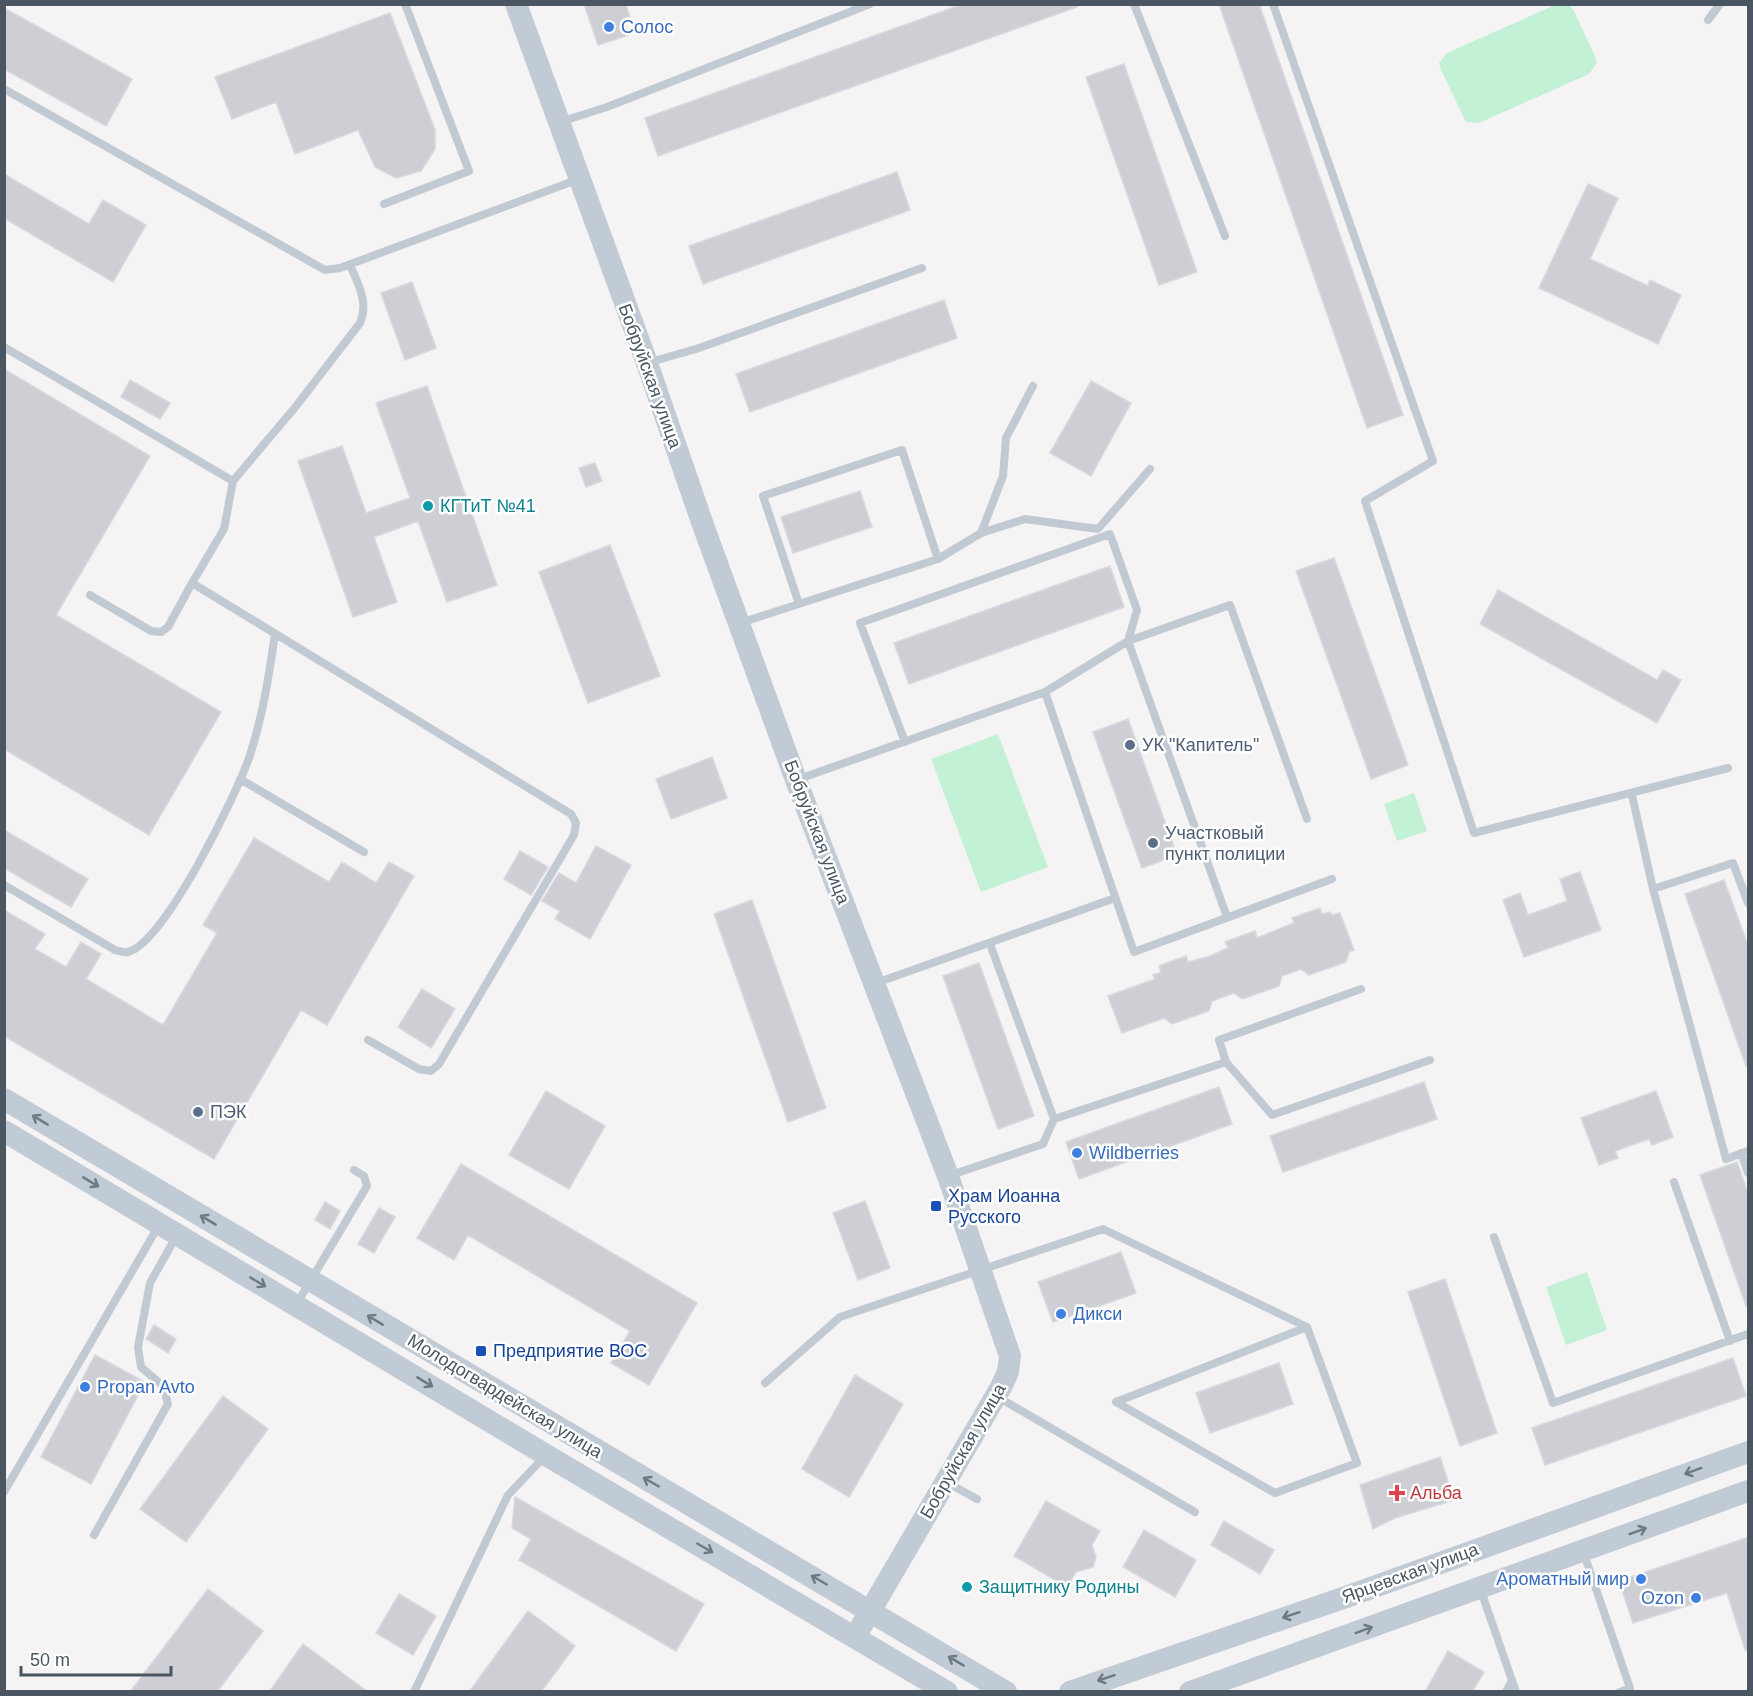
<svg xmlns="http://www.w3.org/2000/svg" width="1753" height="1696" viewBox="0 0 1753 1696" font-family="Helvetica,sans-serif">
	<rect width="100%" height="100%" fill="#f5f3f3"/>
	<!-- green -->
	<path fill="#c3f1d5" d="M 1568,4 L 1574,11 L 1595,56 L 1597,63 L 1589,74 L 1479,123 L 1466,122 L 1441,70 L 1439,63 L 1447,53 L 1555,5 Z
		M 998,734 L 1048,867 L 981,892 L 931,759 Z
		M 1414,793 L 1427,831 L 1397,841 L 1384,804 Z
		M 1587,1272 L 1607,1330 L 1566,1345 L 1546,1287 Z"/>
	<!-- building -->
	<path fill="#cdcfd5" stroke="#d7d9de" stroke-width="1.5" d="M 584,4 L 626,4 L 630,18 L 624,20 L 629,35 L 598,45 Z
		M 963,4 L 1076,4 L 1077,7 L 658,156 L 645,118 Z
		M 1219,4 L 1259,4 L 1403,415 L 1367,428 Z
		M 4,8 L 132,79 L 106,126 L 4,69 Z
		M 390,13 L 435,130 L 435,149 L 421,171 L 396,178 L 375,167 L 358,130 L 295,154 L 276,102 L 232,119 L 215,77 Z
		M 1124,64 L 1197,272 L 1159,285 L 1086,77 Z
		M 897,172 L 910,210 L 703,284 L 689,246 Z
		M 4,174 L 89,224 L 103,200 L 146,225 L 113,282 L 4,218 Z
		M 1588,184 L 1618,198 L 1590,259 L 1648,286 L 1650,280 L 1681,295 L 1658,344 L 1539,288 Z
		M 412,282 L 436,348 L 405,360 L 381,293 Z
		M 944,300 L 957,338 L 750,412 L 736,374 Z
		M 4,369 L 150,456 L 56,615 L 221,712 L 149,835 L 4,749 Z
		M 130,380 L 170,403 L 160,419 L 121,397 Z
		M 1091,381 L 1131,403 L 1091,476 L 1050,453 Z
		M 427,386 L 497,585 L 447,602 L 418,521 L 374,537 L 397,602 L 353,617 L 298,461 L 342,446 L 366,513 L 410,498 L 376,403 Z
		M 595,463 L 602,481 L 586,487 L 579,468 Z
		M 860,491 L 872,527 L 793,553 L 781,517 Z
		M 610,545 L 660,676 L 588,703 L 539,572 Z
		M 1334,558 L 1408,765 L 1371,779 L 1296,571 Z
		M 1110,566 L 1124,607 L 909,684 L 894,643 Z
		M 1498,590 L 1657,680 L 1663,670 L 1681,680 L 1657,723 L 1480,624 Z
		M 1128,719 L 1177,855 L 1142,868 L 1093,732 Z
		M 712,757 L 727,798 L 671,819 L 656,779 Z
		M 4,830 L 88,879 L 71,907 L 4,868 Z
		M 254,838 L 329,882 L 342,862 L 376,883 L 389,862 L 414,876 L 327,1025 L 301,1010 L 214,1159 L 4,1036 L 4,910 L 45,934 L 35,949 L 66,967 L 81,942 L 101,954 L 86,979 L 163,1025 L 217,933 L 203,925 Z
		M 596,846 L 631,865 L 590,939 L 555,919 L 560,911 L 542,901 L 559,873 L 576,883 Z
		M 520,851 L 548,867 L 531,895 L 504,879 Z
		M 1580,872 L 1601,930 L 1524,957 L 1503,900 L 1520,893 L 1528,915 L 1567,901 L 1560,879 Z
		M 1724,880 L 1749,948 L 1749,1065 L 1746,1066 L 1685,894 Z
		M 752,900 L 826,1108 L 788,1122 L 714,914 Z
		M 1320,908 L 1322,914 L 1330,912 L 1332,915 L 1340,913 L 1354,950 L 1349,952 L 1346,962 L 1309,975 L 1301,969 L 1282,976 L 1279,986 L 1242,999 L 1234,993 L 1212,1001 L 1209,1011 L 1172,1024 L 1164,1018 L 1122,1033 L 1108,996 L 1155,979 L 1153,975 L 1161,972 L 1159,966 L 1186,956 L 1188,962 L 1210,956 L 1228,948 L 1225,942 L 1255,931 L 1257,938 L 1294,923 L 1292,918 Z
		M 979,963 L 1034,1116 L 998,1129 L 943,976 Z
		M 422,989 L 455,1009 L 431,1048 L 398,1027 Z
		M 1424,1082 L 1437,1119 L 1283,1172 L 1270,1136 Z
		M 1219,1087 L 1232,1124 L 1079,1179 L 1066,1142 Z
		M 546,1091 L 605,1126 L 569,1189 L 509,1155 Z
		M 1656,1091 L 1673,1137 L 1652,1145 L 1649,1139 L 1615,1151 L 1618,1158 L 1599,1165 L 1581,1118 Z
		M 1737,1162 L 1749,1196 L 1749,1305 L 1746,1306 L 1700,1175 Z
		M 461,1164 L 697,1303 L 649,1385 L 611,1363 L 630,1331 L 468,1235 L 454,1260 L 417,1238 Z
		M 865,1201 L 890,1268 L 858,1280 L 833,1213 Z
		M 325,1202 L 340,1211 L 330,1229 L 315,1220 Z
		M 379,1208 L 395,1217 L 374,1253 L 358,1244 Z
		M 1121,1252 L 1136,1293 L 1053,1322 L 1038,1282 Z
		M 1445,1279 L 1497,1433 L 1460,1446 L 1408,1292 Z
		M 154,1325 L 176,1339 L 168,1353 L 146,1339 Z
		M 95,1355 L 145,1382 L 91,1484 L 41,1457 Z
		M 1733,1358 L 1746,1396 L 1545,1465 L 1532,1428 Z
		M 1279,1363 L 1293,1404 L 1210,1433 L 1196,1393 Z
		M 855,1375 L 903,1404 L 849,1497 L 802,1469 Z
		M 223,1396 L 268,1429 L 186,1542 L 140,1509 Z
		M 1440,1457 L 1454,1500 L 1395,1518 L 1373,1529 L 1360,1485 Z
		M 515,1497 L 704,1604 L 676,1651 L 519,1560 L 531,1539 L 512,1528 Z
		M 1046,1501 L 1100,1531 L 1092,1545 L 1096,1557 L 1093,1567 L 1076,1572 L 1067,1587 L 1014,1556 Z
		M 1224,1521 L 1274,1550 L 1260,1574 L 1211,1545 Z
		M 1144,1530 L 1196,1560 L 1175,1597 L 1123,1567 Z
		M 1749,1537 L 1749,1650 L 1745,1650 L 1727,1593 L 1633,1623 L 1619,1581 Z
		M 208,1589 L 263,1631 L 217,1692 L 130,1692 Z
		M 399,1594 L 436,1616 L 413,1655 L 376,1633 Z
		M 528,1611 L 575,1646 L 541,1692 L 469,1692 Z
		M 303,1644 L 368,1692 L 269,1692 Z
		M 1448,1651 L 1484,1672 L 1472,1692 L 1425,1692 Z"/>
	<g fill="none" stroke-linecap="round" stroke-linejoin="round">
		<!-- lane -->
		<path stroke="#c1cad2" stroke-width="8" d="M 1134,4 L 1225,236
			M 1273,4 L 1433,461 L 1365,501 L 1474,833 L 1728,768
			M 1708,20 L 1720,4
			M 4,89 L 325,270 L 340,268 L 579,179
			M 560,122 L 607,107 L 870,4
			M 384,204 L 469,171 L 405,4
			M 4,347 L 233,481 L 224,529 L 192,583 L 571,814 L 576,823 L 574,835 L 439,1064 L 431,1071 L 419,1069 L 368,1040
			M 647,363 L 696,349 L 922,268
			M 233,481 L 297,405 L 360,323 C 369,302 358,284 350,265
			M 981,533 L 1003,476 L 1006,438 L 1033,386
			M 90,595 L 151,631 L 161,632 L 168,627 L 192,583
			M 799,604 L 763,496 L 902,450 L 938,559
			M 740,623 L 938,559 L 981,533 L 1025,519 L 1098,529 L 1150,469
			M 1045,692 L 1134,952 L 1332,879
			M 905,742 L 860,623 L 1110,534 L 1137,610 L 1128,641 L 1227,917
			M 240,779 L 364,852
			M 796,780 L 1045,692 L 1128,641 L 1230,605 L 1307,819
			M 1632,795 L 1653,889 L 1726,1159 L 1748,1151
			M 4,885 L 115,950 C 119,951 124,953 128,952 C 164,944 238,792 250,755 C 263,715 269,675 275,634
			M 1653,889 L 1733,863 L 1748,903
			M 990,944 L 1054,1119
			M 876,983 L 1115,898
			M 1361,989 L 1219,1040 L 1226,1062 L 1272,1115 L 1430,1060
			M 1741,1153 L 1748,1173
			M 948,1176 L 1043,1144 L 1054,1119 L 1226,1062
			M 1674,1182 L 1730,1341
			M 1494,1237 L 1553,1403 L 1748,1334
			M 296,1305 L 367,1186 L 364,1176 L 354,1170
			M 765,1383 L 840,1317 L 1103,1229 L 1307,1327 L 1357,1463 L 1275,1493 L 1116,1402
			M 996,1396 L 1195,1512
			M 1116,1402 L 1307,1327
			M 946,1482 L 977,1499
			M 4,1492 L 159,1225
			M 94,1535 L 168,1404 L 163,1386 L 141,1367 L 138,1347 L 150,1283 L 177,1235
			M 1583,1551 L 1630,1688 L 1620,1692
			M 1480,1588 L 1516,1692
			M 414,1692 L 508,1495 L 546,1455
			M 1506,1692 L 1512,1680"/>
		<!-- secondary -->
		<path stroke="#c1cbd6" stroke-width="22" d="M 516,4 L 647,363 L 703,525 L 796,780 L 948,1176 L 1010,1356 L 1008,1372 L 1001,1387 L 855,1637
			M 4,1099 L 1006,1692
			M 4,1131 L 546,1455 L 947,1692
			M 1070,1692 L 1346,1597 L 1748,1452
			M 1190,1692 L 1748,1491"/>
	</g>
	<!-- one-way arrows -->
	<defs><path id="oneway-shaft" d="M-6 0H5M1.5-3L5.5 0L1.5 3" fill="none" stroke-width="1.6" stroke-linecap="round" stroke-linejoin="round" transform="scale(1.5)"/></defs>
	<g stroke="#6e7984">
		<use href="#oneway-shaft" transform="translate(40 1120) rotate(-149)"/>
		<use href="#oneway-shaft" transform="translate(91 1182) rotate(31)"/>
		<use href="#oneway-shaft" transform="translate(208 1220) rotate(-149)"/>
		<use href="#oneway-shaft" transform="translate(258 1282) rotate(31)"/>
		<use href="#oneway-shaft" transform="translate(375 1320) rotate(-149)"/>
		<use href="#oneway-shaft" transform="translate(425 1382) rotate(31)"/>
		<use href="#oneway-shaft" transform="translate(1693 1471) rotate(160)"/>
		<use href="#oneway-shaft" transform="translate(651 1482) rotate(-150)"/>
		<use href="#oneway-shaft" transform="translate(1638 1531) rotate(-20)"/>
		<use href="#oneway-shaft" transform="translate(705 1548) rotate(30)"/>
		<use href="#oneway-shaft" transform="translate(819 1580) rotate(-150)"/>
		<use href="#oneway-shaft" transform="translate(1291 1615) rotate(161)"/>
		<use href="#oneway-shaft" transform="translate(1364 1630) rotate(-20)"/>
		<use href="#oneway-shaft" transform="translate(956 1661) rotate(-149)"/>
		<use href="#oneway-shaft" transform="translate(1106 1678) rotate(161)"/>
	</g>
	<!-- markers -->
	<g fill="#3f7fe0" stroke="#fff" stroke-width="2">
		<circle cx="609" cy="27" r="6"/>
		<circle cx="1077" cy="1153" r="6"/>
		<circle cx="1061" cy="1314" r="6"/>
		<circle cx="85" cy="1387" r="6"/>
		<circle cx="1641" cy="1579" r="6"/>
		<circle cx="1696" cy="1598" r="6"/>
	</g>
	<g fill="#0f9aa8" stroke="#fff" stroke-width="2">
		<circle cx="428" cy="506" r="6"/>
		<circle cx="967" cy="1587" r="6"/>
	</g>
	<g fill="#5c6f8a" stroke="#fff" stroke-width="2">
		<circle cx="1130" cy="745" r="6"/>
		<circle cx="1153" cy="843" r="6"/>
		<circle cx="198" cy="1112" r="6"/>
	</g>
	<g fill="#1a4fb4" stroke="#fff" stroke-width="2">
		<rect x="930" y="1200" width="12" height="12" rx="3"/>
		<rect x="475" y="1345" width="12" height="12" rx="3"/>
	</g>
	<path fill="#e0444e" stroke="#fff" stroke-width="2" d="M1394 1484h6v6h6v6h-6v6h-6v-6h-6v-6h6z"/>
	<g text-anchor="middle" stroke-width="5" stroke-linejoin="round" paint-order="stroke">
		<!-- shop labels -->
		<g font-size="18" fill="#366cbe" stroke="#fff" text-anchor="start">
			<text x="621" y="33">Солос</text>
			<text x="1089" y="1159">Wildberries</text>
			<text x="1073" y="1320">Дикси</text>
			<text x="97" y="1393">Propan Avto</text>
			<text x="1629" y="1585" text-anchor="end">Ароматный мир</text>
			<text x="1684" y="1604" text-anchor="end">Ozon</text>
		</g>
		<!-- street labels -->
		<g font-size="18" fill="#4a5661" stroke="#fff">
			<text transform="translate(650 376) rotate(70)" y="6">Бобруйская улица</text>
			<text transform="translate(817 832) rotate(69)" y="6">Бобруйская улица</text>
			<text transform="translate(505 1396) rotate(31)" y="6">Молодогвардейская улица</text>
			<text transform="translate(963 1451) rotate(-60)" y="6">Бобруйская улица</text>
			<text transform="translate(1410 1573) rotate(-20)" y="6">Ярцевская улица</text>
		</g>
		<!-- culture labels -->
		<g font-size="18" fill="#0d838f" stroke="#fff" text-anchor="start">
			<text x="440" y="512">КГТиТ №41</text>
			<text x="979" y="1593">Защитнику Родины</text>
		</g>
		<!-- service labels -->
		<g font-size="18" fill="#4e5e75" stroke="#fff" text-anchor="start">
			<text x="1142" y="751">УК "Капитель"</text>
			<text x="1165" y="839">Участковый<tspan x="1165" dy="21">пункт полиции</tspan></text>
			<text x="210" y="1118">ПЭК</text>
		</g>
		<!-- transit labels -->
		<g font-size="18" fill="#164399" stroke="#fff" text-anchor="start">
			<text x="948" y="1202">Храм Иоанна<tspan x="948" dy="21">Русского</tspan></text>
			<text x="493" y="1357">Предприятие ВОС</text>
		</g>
		<!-- health labels -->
		<g font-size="18" fill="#be3a42" stroke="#fff" text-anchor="start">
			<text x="1410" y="1499">Альба</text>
		</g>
	</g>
	<!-- border -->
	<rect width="1753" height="1696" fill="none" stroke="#4a5661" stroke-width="12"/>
	<!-- scale -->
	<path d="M21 1666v9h150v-9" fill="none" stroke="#4a5661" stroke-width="3"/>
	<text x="30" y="1666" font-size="18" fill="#4a5661" stroke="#ffffff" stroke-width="4.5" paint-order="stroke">50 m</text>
</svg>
